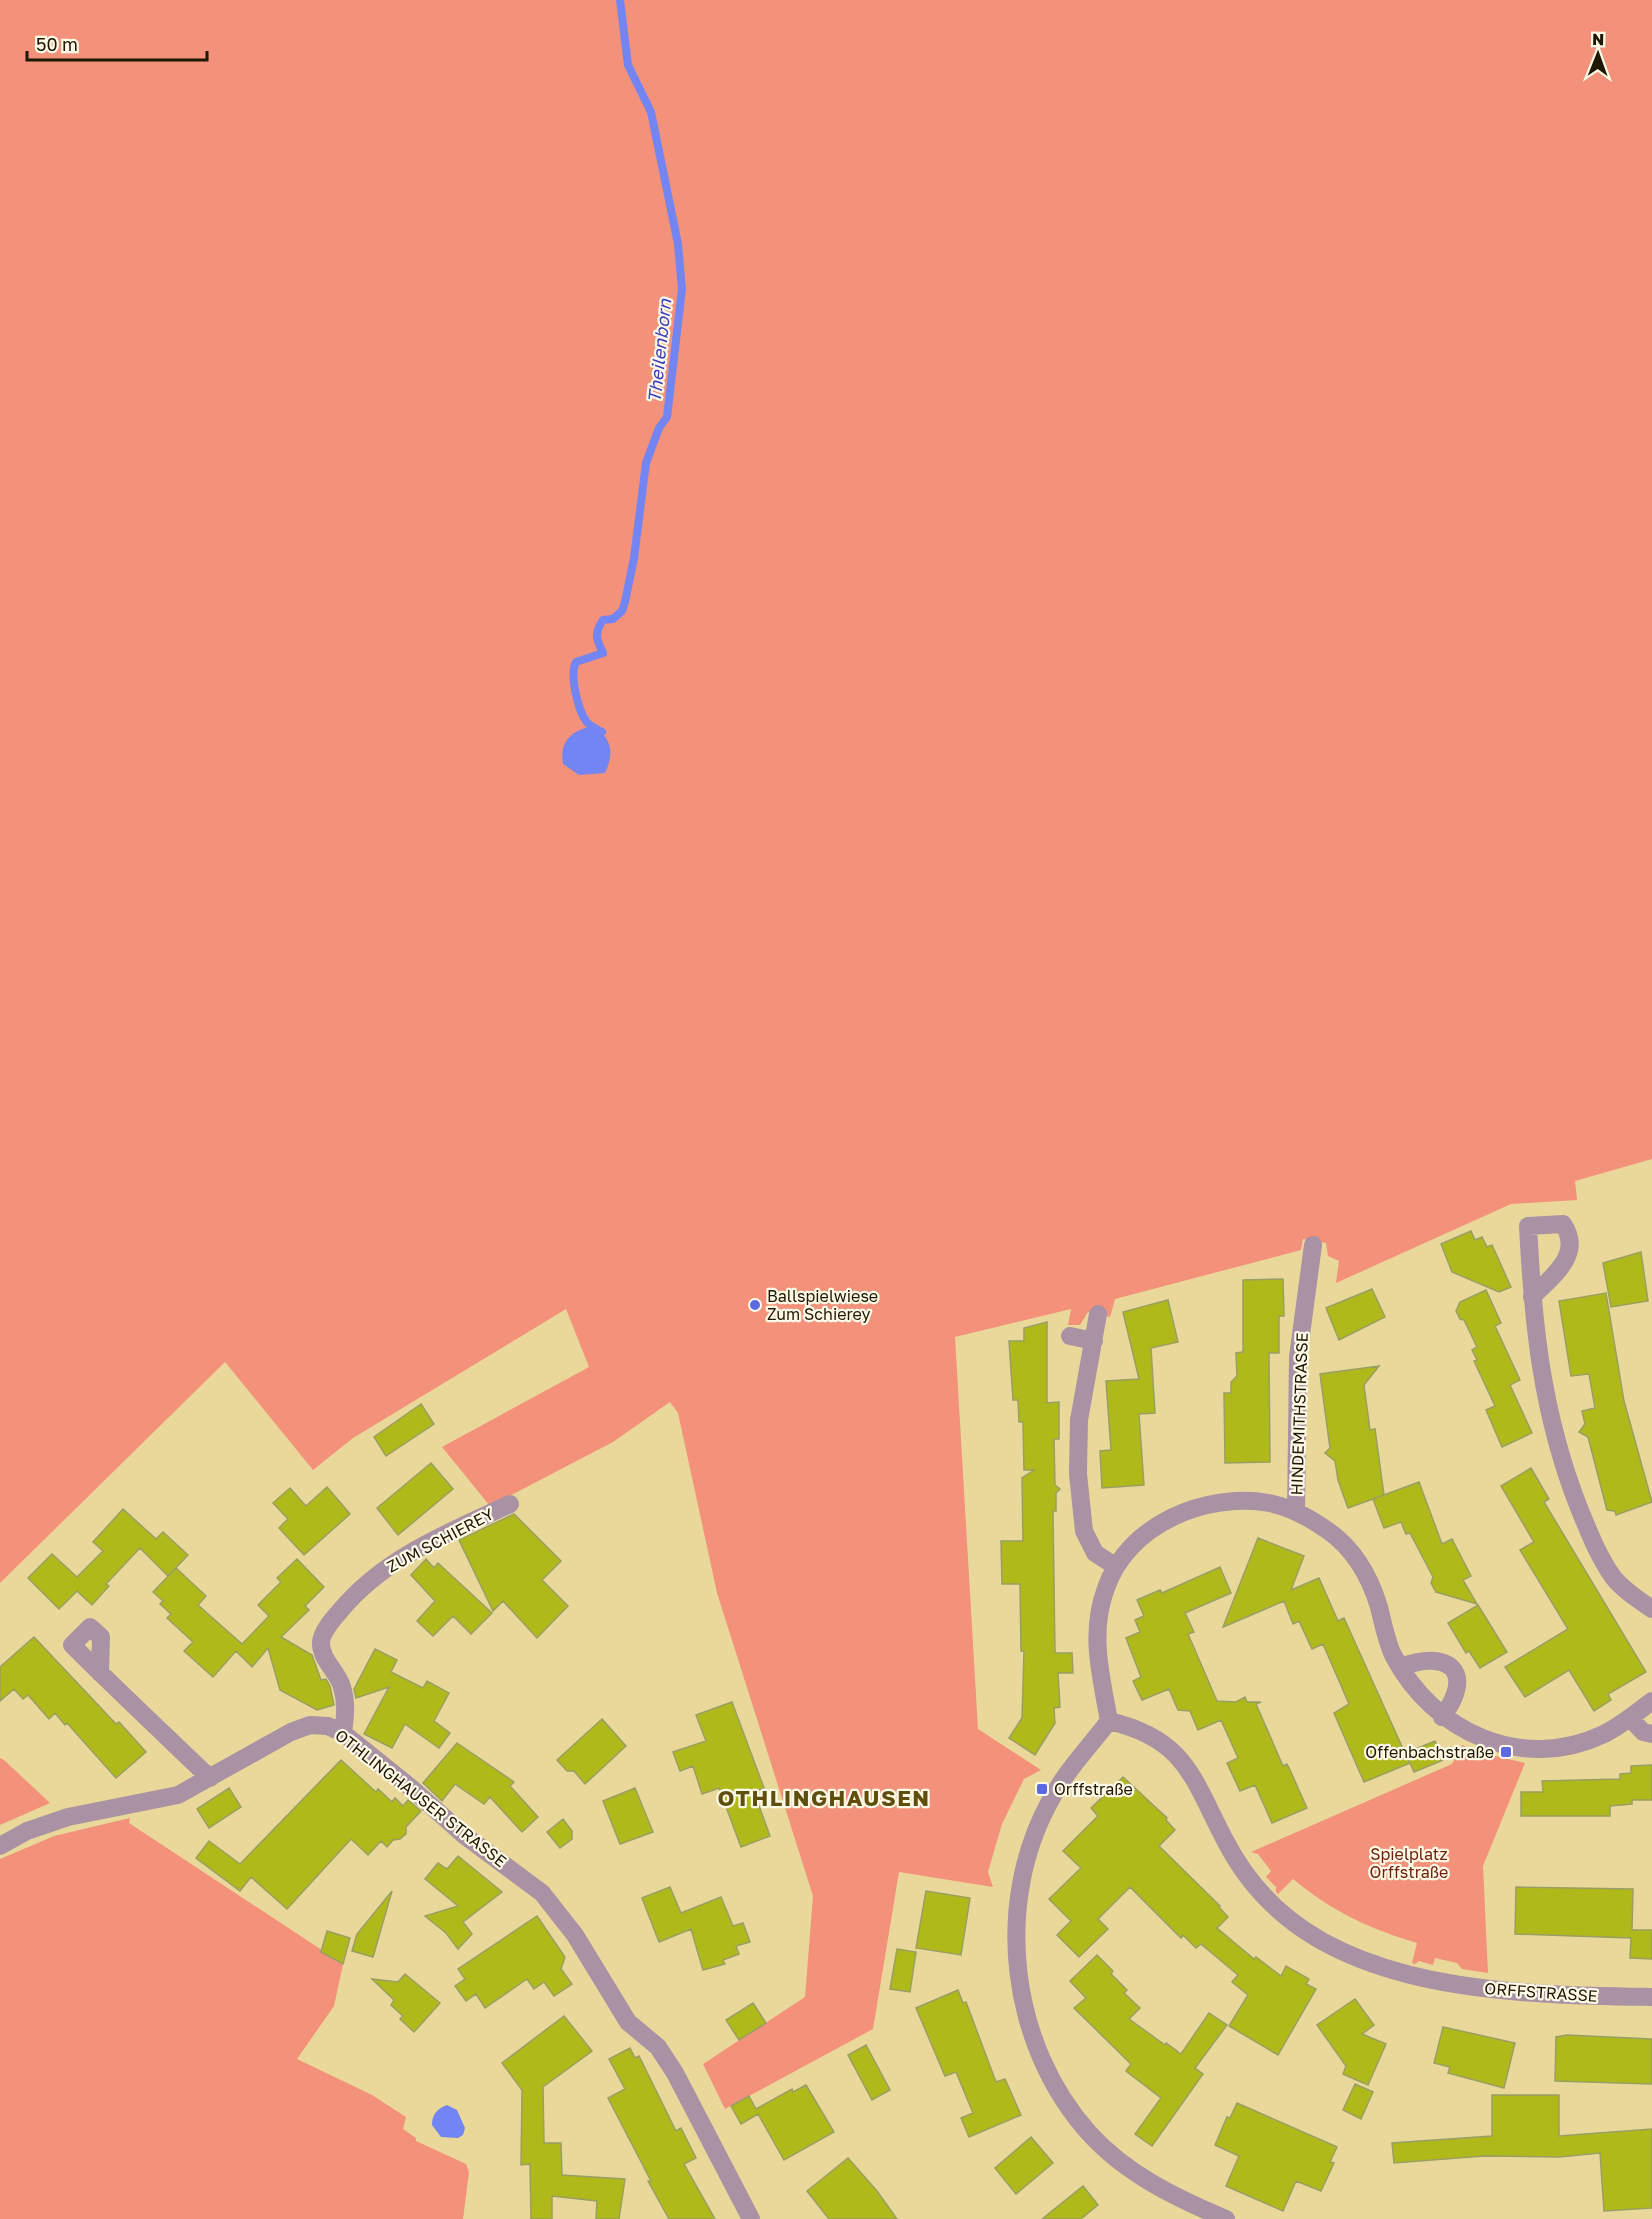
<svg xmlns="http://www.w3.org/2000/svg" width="1652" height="2219" viewBox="0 0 1652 2219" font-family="'Golos Text',sans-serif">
	<rect width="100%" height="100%" fill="#ead89a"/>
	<!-- green -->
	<path fill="#f3917a" d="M 0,0 L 1652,0 L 1652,1159 L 1575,1181 L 1577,1200 L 1511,1204 L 1336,1283 L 1339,1261 L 1328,1256 L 1326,1243 L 1303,1239 L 1301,1250 L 1115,1299 L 1110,1317 L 1088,1312 L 1080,1325 L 1068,1325 L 1071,1309 L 955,1337 L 978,1729 L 1041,1770 L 1024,1779 L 1002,1824 L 988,1872 L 993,1887 L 899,1872 L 873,2029 L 725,2109 L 703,2064 L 805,1997 L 813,1896 L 717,1593 L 678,1413 L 670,1402 L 613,1442 L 490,1506 L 442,1447 L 589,1367 L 566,1309 L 353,1438 L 313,1470 L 225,1362 L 0,1583 Z
		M 1462,1745 L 1479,1752 L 1525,1763 L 1483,1866 L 1488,1973 L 1462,1969 L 1457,1963 L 1435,1958 L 1433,1965 L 1419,1961 L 1415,1964 L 1412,1963 L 1417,1943 C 1370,1929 1331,1911 1293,1879 L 1278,1894 L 1276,1892 L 1276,1887 L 1266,1877 L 1271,1871 L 1258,1854 L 1251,1852 L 1452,1764 Z
		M 0,1758 L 4,1760 L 50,1803 L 0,1825 Z
		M 130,1818 L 129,1823 L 343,1964 L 334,2006 L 297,2059 L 372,2095 L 406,2117 L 403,2129 L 416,2138 L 416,2141 L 466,2164 L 469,2172 L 463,2219 L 0,2219 L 0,1859 L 54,1836 Z"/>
	<!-- water -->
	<path fill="#7385f3" d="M 591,727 C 613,736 614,754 605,773 L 579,775 L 563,764 C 559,743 571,730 591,727 Z
		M 447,2105 L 457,2110 L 465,2128 L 463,2135 L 458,2138 L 441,2137 L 432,2125 C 432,2114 437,2109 447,2105 Z"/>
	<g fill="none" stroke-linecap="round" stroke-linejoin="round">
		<!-- stream -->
		<path stroke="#7385f3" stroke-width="8" d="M 602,732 C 597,729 589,726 586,721 C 578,710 569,674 576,662 L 603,653 C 596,639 594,633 603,620 L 613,619 L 622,611 L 625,602 L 634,558 L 646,463 L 659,428 L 667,417 L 682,289 L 678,244 L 651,112 L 628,65 L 620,0"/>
	</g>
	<!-- building -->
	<path fill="#afba1a" stroke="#989f63" stroke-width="1.5" d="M 1471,1231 L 1475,1240 L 1482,1237 L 1487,1247 L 1492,1245 L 1511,1287 L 1499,1292 L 1452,1272 L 1441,1244 Z
		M 1641,1252 L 1648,1301 L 1611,1307 L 1603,1263 Z
		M 1283,1279 L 1284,1316 L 1279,1316 L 1279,1353 L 1269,1353 L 1270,1462 L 1225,1463 L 1224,1393 L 1231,1393 L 1231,1382 L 1237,1376 L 1236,1353 L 1243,1352 L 1243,1280 Z
		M 1372,1289 L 1385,1317 L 1339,1340 L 1326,1308 Z
		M 1486,1290 L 1501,1323 L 1495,1326 L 1520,1380 L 1510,1385 L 1532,1433 L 1502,1447 L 1486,1410 L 1495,1406 L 1474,1361 L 1477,1360 L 1472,1350 L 1477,1347 L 1464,1320 L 1460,1319 L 1456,1311 L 1460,1302 Z
		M 1606,1293 L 1624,1401 L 1652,1502 L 1616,1515 L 1615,1511 L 1607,1510 L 1588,1437 L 1579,1432 L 1585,1424 L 1582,1411 L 1595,1408 L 1589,1374 L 1571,1376 L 1559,1301 Z
		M 1168,1300 L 1178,1342 L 1151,1348 L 1155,1413 L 1139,1414 L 1144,1485 L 1102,1488 L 1100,1451 L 1111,1450 L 1106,1381 L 1139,1379 L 1123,1312 Z
		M 1047,1322 L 1047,1403 L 1059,1402 L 1059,1439 L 1054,1439 L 1055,1485 L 1060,1489 L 1056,1493 L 1056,1511 L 1053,1511 L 1055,1653 L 1072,1653 L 1073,1673 L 1058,1673 L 1060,1707 L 1054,1708 L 1055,1723 L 1035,1755 L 1009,1738 L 1022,1718 L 1024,1651 L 1021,1651 L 1020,1584 L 1002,1584 L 1001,1541 L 1023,1541 L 1022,1478 L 1034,1470 L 1024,1470 L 1023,1422 L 1019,1422 L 1018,1400 L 1013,1400 L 1009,1341 L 1024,1341 L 1024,1328 Z
		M 1379,1366 L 1364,1385 L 1370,1430 L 1375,1429 L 1384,1495 L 1348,1508 L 1338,1480 L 1335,1461 L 1325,1453 L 1330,1448 L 1320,1374 Z
		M 421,1404 L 434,1424 L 386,1456 L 374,1437 Z
		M 431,1463 L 453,1489 L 398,1535 L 377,1508 Z
		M 1531,1468 L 1549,1499 L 1544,1502 L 1646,1672 L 1608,1694 L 1611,1700 L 1594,1711 L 1569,1670 L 1525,1697 L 1505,1667 L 1568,1629 L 1520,1550 L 1534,1542 L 1501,1486 Z
		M 1419,1482 L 1442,1544 L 1452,1539 L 1471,1576 L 1463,1580 L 1477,1604 L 1436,1592 L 1431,1583 L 1433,1577 L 1410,1533 L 1406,1534 L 1401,1522 L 1384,1528 L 1373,1499 Z
		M 327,1487 L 350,1514 L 304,1555 L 279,1528 L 288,1519 L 273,1503 L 290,1488 L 306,1506 Z
		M 123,1509 L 156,1539 L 163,1532 L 188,1555 L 168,1576 L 140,1548 L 106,1584 L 109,1586 L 92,1605 L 77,1591 L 59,1609 L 28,1578 L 52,1554 L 77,1577 L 103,1551 L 93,1542 Z
		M 514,1514 L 561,1561 L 542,1580 L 568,1606 L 537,1638 L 503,1601 L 493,1611 L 459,1540 Z
		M 1258,1538 L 1304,1556 L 1291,1590 L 1319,1578 L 1338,1621 L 1344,1618 L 1409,1762 L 1406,1753 L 1435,1741 L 1443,1760 L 1414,1772 L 1410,1763 L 1364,1782 L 1334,1713 L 1349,1704 L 1323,1644 L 1312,1649 L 1299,1621 L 1293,1624 L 1284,1601 L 1223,1627 Z
		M 297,1559 L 324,1587 L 305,1606 L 309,1610 L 281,1637 L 312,1655 L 321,1680 L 326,1679 L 330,1686 L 334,1705 L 317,1710 L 280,1690 L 268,1648 L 252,1667 L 236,1651 L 213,1677 L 184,1651 L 193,1642 L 167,1618 L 171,1614 L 160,1604 L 163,1601 L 153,1592 L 176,1568 L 206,1596 L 198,1605 L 242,1644 L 269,1616 L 258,1605 L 281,1582 L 277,1578 Z
		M 426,1559 L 434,1568 L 438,1563 L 492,1613 L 471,1634 L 453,1616 L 433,1636 L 417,1621 L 435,1601 L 411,1575 Z
		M 1220,1567 L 1231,1593 L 1185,1613 L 1194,1632 L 1188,1634 L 1217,1701 L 1236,1702 L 1245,1697 L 1247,1702 L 1261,1702 L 1256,1704 L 1283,1766 L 1287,1764 L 1290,1770 L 1307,1808 L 1272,1823 L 1255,1785 L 1240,1791 L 1227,1763 L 1238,1758 L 1221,1720 L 1198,1730 L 1190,1711 L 1178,1710 L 1169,1689 L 1142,1700 L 1133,1681 L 1141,1677 L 1126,1638 L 1140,1632 L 1135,1620 L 1144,1616 L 1137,1600 L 1160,1590 L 1162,1593 Z
		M 1478,1605 L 1507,1652 L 1480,1668 L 1469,1651 L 1466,1653 L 1448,1623 Z
		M 34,1637 L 116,1724 L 119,1722 L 146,1752 L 116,1778 L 67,1723 L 65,1725 L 55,1713 L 49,1719 L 28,1695 L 23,1699 L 14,1689 L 0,1701 L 0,1667 Z
		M 375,1649 L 397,1660 L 391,1672 L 423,1688 L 427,1681 L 449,1693 L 434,1721 L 450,1733 L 439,1748 L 405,1724 L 392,1748 L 364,1734 L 389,1687 L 356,1698 L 354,1689 Z
		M 732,1702 L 764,1788 L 754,1792 L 770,1836 L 741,1847 L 719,1788 L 702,1794 L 693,1766 L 680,1771 L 673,1752 L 706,1741 L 696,1715 Z
		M 602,1719 L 626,1746 L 585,1784 L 574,1771 L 567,1771 L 557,1760 Z
		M 457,1743 L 514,1782 L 510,1786 L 538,1817 L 522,1832 L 490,1797 L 484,1804 L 455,1784 L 442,1801 L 423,1783 Z
		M 341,1760 L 376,1792 L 378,1789 L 392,1802 L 395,1798 L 403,1806 L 408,1800 L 421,1811 L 406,1827 L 406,1834 L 400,1839 L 393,1840 L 387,1847 L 381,1841 L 368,1855 L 351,1839 L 287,1909 L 251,1877 L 240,1891 L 196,1858 L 209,1841 L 240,1864 Z
		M 1652,1765 L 1652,1800 L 1632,1800 L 1632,1804 L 1610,1806 L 1610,1816 L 1521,1816 L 1521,1792 L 1543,1792 L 1542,1781 L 1620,1779 L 1620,1774 L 1631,1773 L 1631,1766 Z
		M 1123,1777 L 1167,1818 L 1166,1820 L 1175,1830 L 1159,1846 L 1220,1906 L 1219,1907 L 1228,1917 L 1217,1928 L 1254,1959 L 1256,1957 L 1281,1976 L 1286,1966 L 1309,1979 L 1306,1984 L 1316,1989 L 1278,2055 L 1229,2026 L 1248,1995 L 1232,1982 L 1238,1975 L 1201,1944 L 1196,1948 L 1183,1935 L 1181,1938 L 1130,1887 L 1098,1919 L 1108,1929 L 1079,1957 L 1057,1935 L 1071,1921 L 1049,1899 L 1081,1868 L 1063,1851 L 1098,1816 L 1091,1808 Z
		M 229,1788 L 241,1807 L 209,1828 L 197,1809 Z
		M 635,1788 L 653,1832 L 620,1844 L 603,1801 Z
		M 563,1819 L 572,1831 L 572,1839 L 560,1848 L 547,1832 Z
		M 458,1856 L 502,1892 L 463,1922 L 472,1934 L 458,1949 L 446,1933 L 425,1916 L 458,1906 L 425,1879 L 438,1863 L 447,1869 Z
		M 670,1887 L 681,1913 L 721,1897 L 733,1926 L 743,1923 L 750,1942 L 736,1946 L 739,1954 L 723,1960 L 725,1964 L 703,1970 L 691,1929 L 659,1942 L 642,1898 Z
		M 1516,1887 L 1633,1889 L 1632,1930 L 1652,1930 L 1652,1959 L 1630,1958 L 1631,1938 L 1515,1934 Z
		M 392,1891 L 373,1957 L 352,1951 L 357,1934 Z
		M 926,1891 L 970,1898 L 961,1955 L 916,1948 Z
		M 537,1916 L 565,1957 L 561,1969 L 572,1984 L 554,1996 L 544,1982 L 534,1989 L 527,1979 L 485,2008 L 476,1994 L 466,2001 L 455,1986 L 465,1979 L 458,1969 Z
		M 327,1931 L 350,1938 L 343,1964 L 321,1952 Z
		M 897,1949 L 916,1952 L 910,1992 L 890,1989 Z
		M 1097,1955 L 1113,1971 L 1111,1974 L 1127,1990 L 1124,1993 L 1140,2008 L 1129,2019 L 1165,2045 L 1166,2043 L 1181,2054 L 1209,2013 L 1227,2025 L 1195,2068 L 1203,2074 L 1152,2146 L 1135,2134 L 1161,2098 L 1126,2071 L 1131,2064 L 1074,2008 L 1086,1998 L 1070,1981 Z
		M 405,1974 L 440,2003 L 414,2032 L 400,2019 L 403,2016 L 391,2005 L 394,2000 L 372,1979 L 398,1982 Z
		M 958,1990 L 963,2003 L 966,2002 L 996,2082 L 1005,2079 L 1021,2115 L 969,2137 L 961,2118 L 973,2113 L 956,2072 L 945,2076 L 916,2008 Z
		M 1355,1999 L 1374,2025 L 1362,2034 L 1386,2044 L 1368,2085 L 1343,2074 L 1346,2066 L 1317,2025 Z
		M 753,2003 L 766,2023 L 739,2040 L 726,2020 Z
		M 564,2016 L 592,2051 L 543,2087 L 544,2143 L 561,2143 L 562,2175 L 625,2179 L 619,2219 L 596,2219 L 597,2201 L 552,2196 L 552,2219 L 531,2219 L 530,2164 L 521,2165 L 522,2090 L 502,2063 Z
		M 1443,2027 L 1515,2043 L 1504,2088 L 1448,2073 L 1450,2067 L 1434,2063 Z
		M 1567,2035 L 1652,2039 L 1652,2084 L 1555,2081 L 1556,2037 Z
		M 866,2045 L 890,2090 L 872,2100 L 848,2055 Z
		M 630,2048 L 635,2058 L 639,2056 L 676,2131 L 681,2128 L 696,2158 L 684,2164 L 715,2219 L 669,2219 L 648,2181 L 651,2181 L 608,2098 L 625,2089 L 609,2059 Z
		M 1355,2084 L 1373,2092 L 1361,2119 L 1343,2110 Z
		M 806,2085 L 834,2132 L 784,2160 L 758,2114 L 741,2124 L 731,2106 L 749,2096 L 756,2109 L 792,2089 L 793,2092 Z
		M 1492,2095 L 1559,2095 L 1559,2136 L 1652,2129 L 1652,2208 L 1604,2211 L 1600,2153 L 1559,2157 L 1484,2156 L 1394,2163 L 1392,2143 L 1492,2136 Z
		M 1237,2103 L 1337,2147 L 1330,2162 L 1334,2163 L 1321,2191 L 1296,2181 L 1283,2211 L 1226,2186 L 1239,2156 L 1215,2145 L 1227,2117 L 1230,2118 Z
		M 1031,2137 L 1053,2163 L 1016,2194 L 995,2168 Z
		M 848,2158 L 877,2191 L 897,2219 L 829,2219 L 807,2191 Z
		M 1083,2186 L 1098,2205 L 1081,2219 L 1042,2219 Z"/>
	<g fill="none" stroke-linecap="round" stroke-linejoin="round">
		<!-- street -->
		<path stroke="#a992a4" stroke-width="18" d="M 1532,1297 C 1551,1277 1584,1255 1563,1224 L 1528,1226 C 1533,1326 1542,1414 1579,1508 C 1589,1532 1598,1556 1613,1577 C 1623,1590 1639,1600 1652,1609
			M 1098,1314 L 1079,1420 L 1078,1474 L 1084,1531 L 1095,1553 L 1115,1566
			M 1070,1336 L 1094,1341
			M 1296,1512 L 1298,1357 L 1313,1245
			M 1401,1667 C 1447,1649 1477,1671 1442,1717
			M 100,1673 L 101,1637 L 90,1627 L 72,1645 C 117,1690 164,1734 210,1778
			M 1631,1719 L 1643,1732 L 1652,1734
			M 1109,1721 C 1187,1739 1193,1780 1226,1842 C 1241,1871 1264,1899 1289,1919 C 1383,1994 1537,1995 1652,1997
			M 343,1733 C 345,1718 347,1703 342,1687 C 338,1672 320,1659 321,1642 C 322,1631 333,1619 340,1611 C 385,1557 448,1533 510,1504
			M 0,1846 L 27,1831 L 68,1817 L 178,1795 L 291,1732 L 310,1725 L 328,1726 L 343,1733 L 410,1787 L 464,1835 L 542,1893 L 575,1935 L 628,2022 L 658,2047 L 675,2073 L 751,2219
			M 1226,2219 C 1176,2198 1126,2174 1089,2133 C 1010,2045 993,1905 1050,1801 C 1065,1772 1089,1747 1109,1721 C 1101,1675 1089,1634 1106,1588 C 1128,1524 1206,1492 1269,1503 C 1290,1507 1310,1518 1327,1530 C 1353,1548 1370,1577 1379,1607 C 1383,1623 1386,1640 1393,1655 C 1433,1732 1522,1773 1604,1734 C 1622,1725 1636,1713 1652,1701"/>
	</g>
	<!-- markers -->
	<g fill="#5b6ae1" stroke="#fffae7" stroke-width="2">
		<circle cx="755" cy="1305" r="6"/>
		<rect x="1500" y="1746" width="12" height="12" rx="3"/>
		<rect x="1036" y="1783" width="12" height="12" rx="3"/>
	</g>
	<g text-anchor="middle" stroke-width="4.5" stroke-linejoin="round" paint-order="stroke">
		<!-- poi labels -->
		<g font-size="16" fill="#1e1701" stroke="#fffae7" text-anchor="start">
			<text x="767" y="1302">Ballspielwiese<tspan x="767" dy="18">Zum Schierey</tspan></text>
			<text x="1494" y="1758" text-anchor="end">Offenbachstraße</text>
			<text x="1054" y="1795">Orffstraße</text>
		</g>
		<!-- street labels -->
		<g font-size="16" fill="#1e1701" stroke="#fffae7">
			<text transform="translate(1299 1414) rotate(-88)" y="6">HINDEMITHSTRASSE</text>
			<text transform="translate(440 1540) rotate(-28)" y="6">ZUM SCHIEREY</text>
			<text transform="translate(421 1798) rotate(38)" y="6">OTHLINGHAUSER STRASSE</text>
			<text transform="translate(1541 1992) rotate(4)" y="6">ORFFSTRASSE</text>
		</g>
		<!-- park labels -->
		<g font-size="16" fill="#71200e" stroke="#fffae7">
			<text x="1409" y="1860">Spielplatz<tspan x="1409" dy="18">Orffstraße</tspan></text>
		</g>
		<!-- water labels -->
		<g font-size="18" font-style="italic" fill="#3c40bf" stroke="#fffae7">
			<text transform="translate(660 351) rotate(-84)" y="6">Theilenborn</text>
		</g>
		<!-- district labels -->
		<g font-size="22" font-weight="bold" letter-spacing="1.5" fill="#5f4e0c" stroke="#fffae7">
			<text x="824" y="1806">OTHLINGHAUSEN</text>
		</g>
	</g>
	<!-- north arrow -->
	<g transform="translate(1598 54) rotate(1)" stroke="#fffae7" stroke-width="4.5" paint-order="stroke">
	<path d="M0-4.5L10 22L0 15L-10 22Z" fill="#1e1701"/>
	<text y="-9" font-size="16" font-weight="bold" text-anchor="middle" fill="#1e1701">N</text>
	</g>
	<!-- scale -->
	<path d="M27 51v9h180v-9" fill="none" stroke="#1e1701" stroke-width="3"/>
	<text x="36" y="51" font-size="18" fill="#1e1701" stroke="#fffae7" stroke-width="4.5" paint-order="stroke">50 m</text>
</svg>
